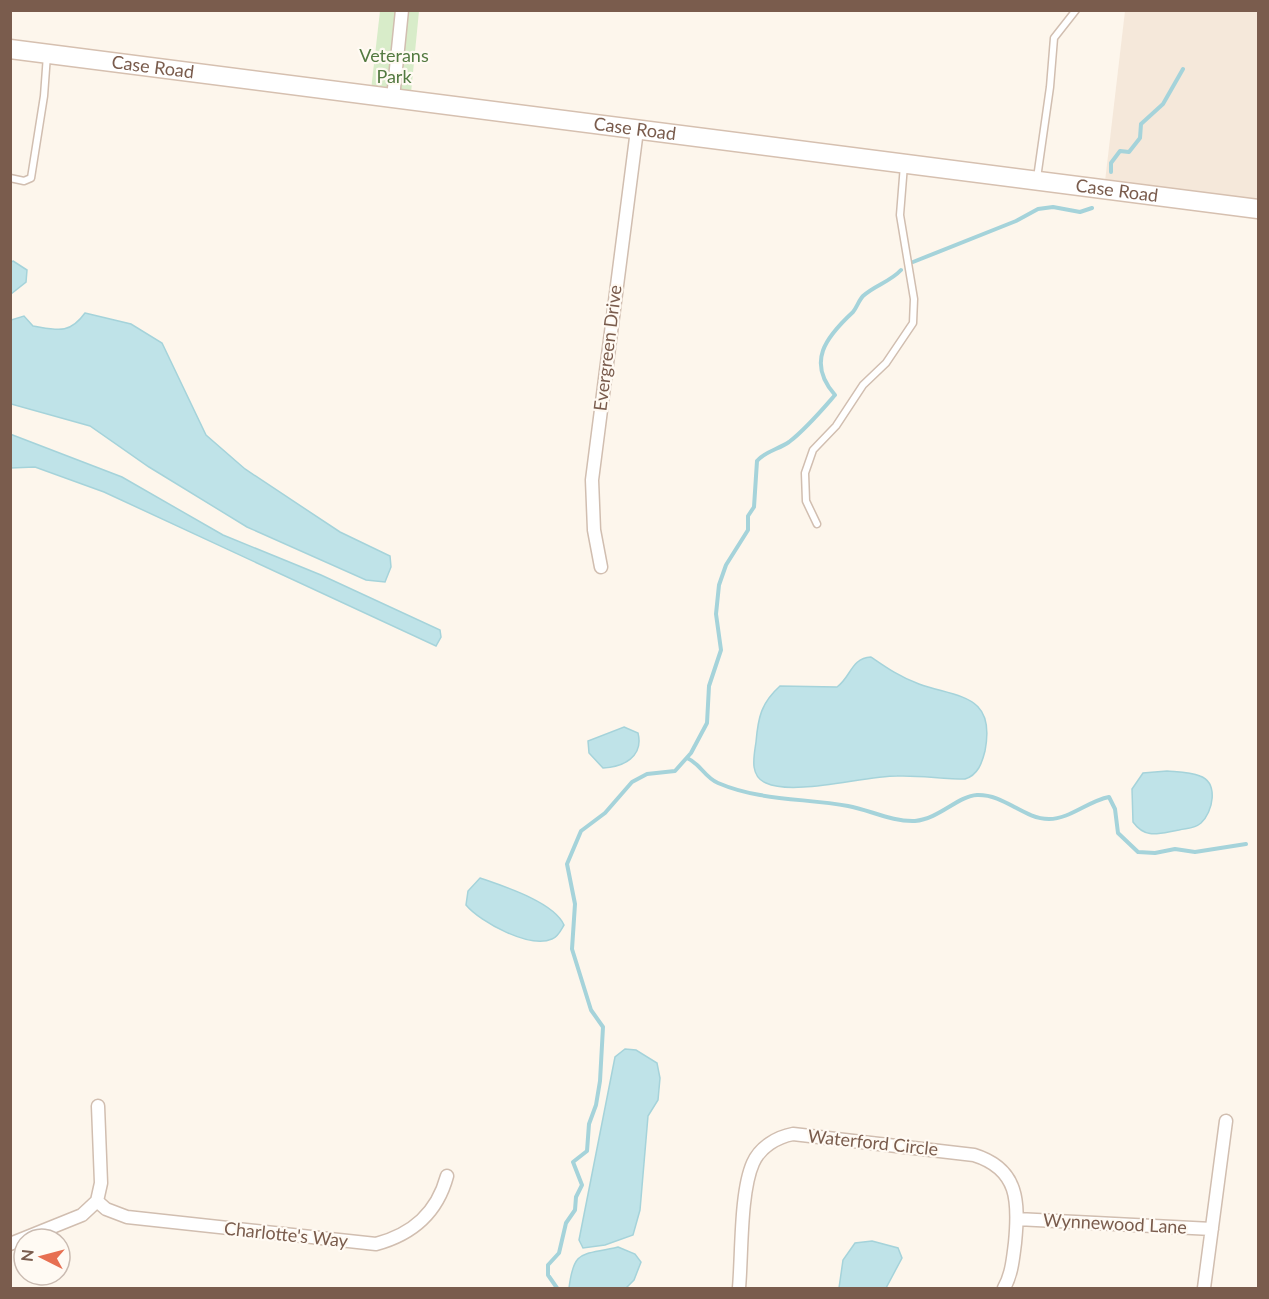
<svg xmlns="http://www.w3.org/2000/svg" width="1269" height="1299" viewBox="0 0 1269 1299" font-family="Lato,sans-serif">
	<rect width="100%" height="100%" fill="#fdf6ec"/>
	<!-- residential -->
	<path fill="#f5e8da" d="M 1125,11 L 1258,11 L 1258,209 L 1104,190 Z"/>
	<!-- green -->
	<path fill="#d8ecc9" d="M 380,11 L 419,11 L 411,93 L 371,90 Z"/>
	<!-- water -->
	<path fill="#bfe3e8" stroke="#a5d3da" stroke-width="1.5" d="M 13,261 L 27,270 L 26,282 L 11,294 L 11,262 Z
		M 85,313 L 131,324 L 162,343 L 206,435 L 245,469 L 340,532 L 390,556 L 391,567 L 385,582 L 366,580 L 247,527 L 149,467 L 90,426 L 11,404 L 11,320 L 24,316 L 33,326 C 57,330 69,335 85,313 Z
		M 10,434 L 122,477 L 223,535 L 321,575 L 440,630 L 441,637 L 436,646 L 104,492 L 35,467 L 11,468 Z
		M 871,657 C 887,668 900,677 919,684 C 959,698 996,694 985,751 C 982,763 978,775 965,779 C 942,779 919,775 897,776 C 863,776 794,796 766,783 C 749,776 754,756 756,742 C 758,718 761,703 780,686 L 837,687 C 851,677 851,658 871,657 Z
		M 624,727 L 638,733 C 644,757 623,767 603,768 L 589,753 L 588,741 Z
		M 1167,771 C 1177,772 1190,772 1200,776 C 1219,783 1213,812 1201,823 C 1194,829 1187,828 1179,830 C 1160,833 1146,840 1133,822 L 1132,789 L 1143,773 Z
		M 480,878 C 503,886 554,902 564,925 C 561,930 558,937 552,939 C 530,949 480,922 466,905 L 468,891 Z
		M 625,1049 L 636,1050 L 657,1063 L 660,1078 L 658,1100 L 648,1116 L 640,1210 L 633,1235 L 605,1245 L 583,1248 L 579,1240 L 615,1057 Z
		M 872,1241 L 898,1248 L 902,1258 L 886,1288 L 839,1288 L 843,1260 L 855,1243 Z
		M 618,1247 L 635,1254 L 641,1262 L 634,1280 L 626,1288 L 569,1288 C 574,1248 582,1256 618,1247 Z"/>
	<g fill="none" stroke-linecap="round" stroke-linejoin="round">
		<!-- stream -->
		<path stroke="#a5d3da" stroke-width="4" d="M 1111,172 L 1111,163 L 1120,151 L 1129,152 L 1140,138 L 1141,124 L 1163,104 L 1183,69
			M 913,262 L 1016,221 L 1038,209 L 1053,207 L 1080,212 L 1092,208
			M 687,758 C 701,764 704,777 718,783 C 760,801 804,798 848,806 C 870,810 892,822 915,821 C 939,819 958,796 977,795 C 1005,794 1023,819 1049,819 C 1070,819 1088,801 1109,797 L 1115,809 L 1118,833 L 1138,852 L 1155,853 L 1175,849 L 1195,852 L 1246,844
			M 557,1288 L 548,1275 L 548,1265 L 559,1253 L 566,1223 L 575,1210 L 576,1197 L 582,1185 L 573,1162 L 587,1151 L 589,1124 L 596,1105 L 600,1081 L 603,1027 L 591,1010 L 572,949 L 575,904 L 567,864 L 581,831 L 605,813 L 632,782 L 647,774 L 675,771 L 691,753 L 707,723 L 709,686 L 721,650 L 716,614 L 719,585 L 726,565 L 748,530 L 748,516 L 754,507 L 757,461 C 764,452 779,449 789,442 C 806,429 821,411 835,395 C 806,362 826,337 853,312 C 857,307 859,300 863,296 C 875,285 890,282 901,270"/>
		<defs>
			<path id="lane" d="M 10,178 L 24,181 L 31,178 L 44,96 L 47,55
				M 1037,178 L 1050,87 L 1054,38 L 1076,10
				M 817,524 L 806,501 L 805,473 L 813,450 L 836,426 L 863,385 L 886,363 L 913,323 L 914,299 L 900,215 L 904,165"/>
			<path id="street" d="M 393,98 L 402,10
				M 601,567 L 594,530 L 592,480 L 637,130
				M 97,1201 L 101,1183 L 98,1106
				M 1017,1219 L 1212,1229
				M 10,1244 L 82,1215 L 97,1201 L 106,1209 L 127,1217 L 376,1244 C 413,1234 437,1213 447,1176
				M 739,1288 C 742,1255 740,1192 753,1163 C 760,1147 777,1137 793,1134 L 974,1155 C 1019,1169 1019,1202 1015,1243 C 1013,1258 1012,1274 1004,1288
				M 1204,1288 L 1226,1121"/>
			<g id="secondary">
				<path id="s1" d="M 10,49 L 1258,209"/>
			</g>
		</defs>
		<!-- lane casing -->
		<use href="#lane" stroke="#d1beb0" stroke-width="9"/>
		<!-- street casing -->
		<use href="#street" stroke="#d1beb0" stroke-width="15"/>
		<!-- secondary casing -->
		<use href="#secondary" stroke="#d6c0b0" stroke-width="21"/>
		<!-- lane -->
		<use href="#lane" stroke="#fff" stroke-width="6"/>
		<!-- street -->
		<use href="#street" stroke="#fff" stroke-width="12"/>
		<!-- secondary -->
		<use href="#secondary" stroke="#fff" stroke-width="18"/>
	</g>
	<g text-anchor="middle" stroke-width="4.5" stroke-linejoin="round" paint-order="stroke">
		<!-- park labels -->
		<g font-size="18" fill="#537a41" stroke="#fffaf3">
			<text x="394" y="62">Veterans<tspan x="394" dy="21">Park</tspan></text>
		</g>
		<!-- street labels -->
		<g font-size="18" fill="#7a5c4d" stroke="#fffaf3">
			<text dy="6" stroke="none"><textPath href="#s1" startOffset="144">Case Road</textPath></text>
			<text dy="6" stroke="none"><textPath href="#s1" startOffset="630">Case Road</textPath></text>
			<text dy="6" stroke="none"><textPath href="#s1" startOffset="1116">Case Road</textPath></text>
			<text transform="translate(608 348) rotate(-83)" y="6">Evergreen Drive</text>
			<text transform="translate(873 1143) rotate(6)" y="6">Waterford Circle</text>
			<text transform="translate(1115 1224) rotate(3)" y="6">Wynnewood Lane</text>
			<text transform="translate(286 1235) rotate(6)" y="6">Charlotte's Way</text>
		</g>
	</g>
	<!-- border -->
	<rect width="1269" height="1299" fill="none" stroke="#7a5c4d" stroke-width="24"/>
	<!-- north arrow -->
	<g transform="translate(42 1257) rotate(276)"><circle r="28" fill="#fffaf3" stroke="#cabbb1" stroke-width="1.5"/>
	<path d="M0-4.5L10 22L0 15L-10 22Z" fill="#e76f51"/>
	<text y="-9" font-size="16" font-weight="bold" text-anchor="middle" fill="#7a5c4d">N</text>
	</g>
</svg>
